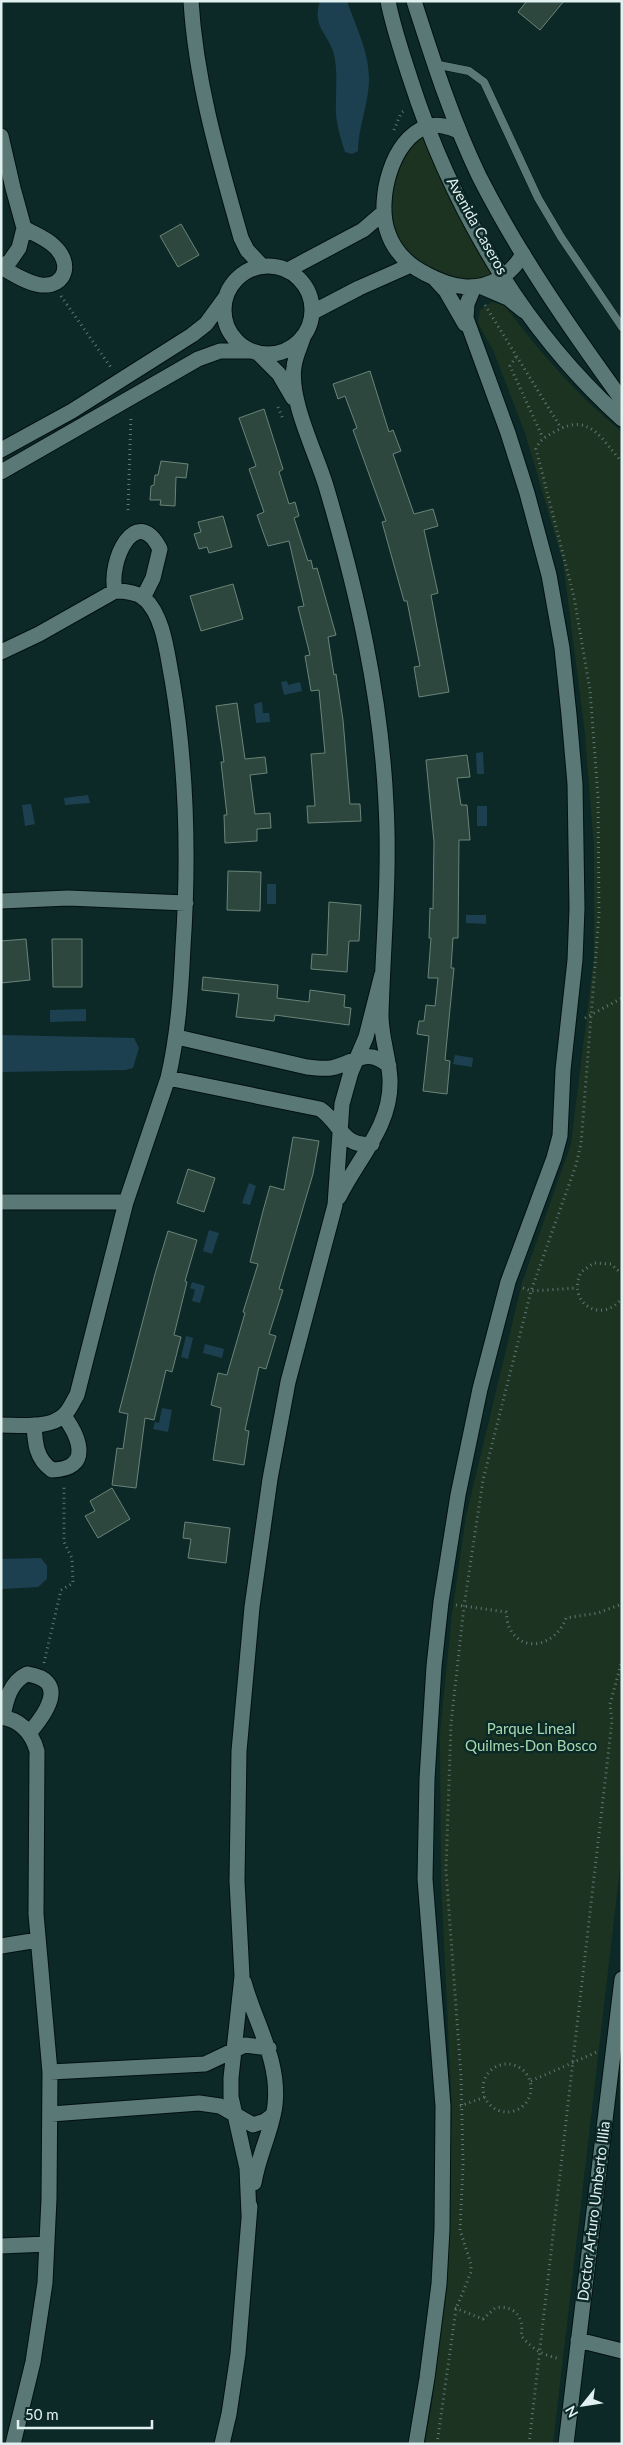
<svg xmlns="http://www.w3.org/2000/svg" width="623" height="2445" viewBox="0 0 623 2445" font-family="Lato,sans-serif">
	<rect width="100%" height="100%" fill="#0c2927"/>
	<!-- green -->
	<path fill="#1d3321" d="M 427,126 L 504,276 L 447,284 L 390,239 L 392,166 Z
		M 492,302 L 505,306 C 540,353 577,395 622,432 L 622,1851 L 553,2444 L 425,2444 L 433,2397 L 442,2299 L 452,2111 L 441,1881 L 440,1733 L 452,1614 L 466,1516 L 522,1283 L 571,1144 L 594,958 L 594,848 L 585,734 L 563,562 L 525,433 L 493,350 L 478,323 L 480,310 Z"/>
	<!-- water -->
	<path fill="#1d4051" d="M 320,1 L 347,1 C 356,27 369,52 369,79 C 369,104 358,127 358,151 L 352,154 L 345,152 C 341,139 337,127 336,114 C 335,93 339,71 333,51 C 326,31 312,26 320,1 Z
		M 287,681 L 288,685 L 300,682 L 302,691 L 284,695 L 281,682 Z
		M 262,702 L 263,713 L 269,713 L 270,722 L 256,723 L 254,704 Z
		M 483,752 L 484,774 L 477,774 L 476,753 Z
		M 88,795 L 90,803 L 65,805 L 64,798 Z
		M 31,804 L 35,824 L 25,826 L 22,805 Z
		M 477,806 L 487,806 L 487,826 L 477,826 Z
		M 267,884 L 276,884 L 276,904 L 267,904 Z
		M 466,915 L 486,915 L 486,924 L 466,923 Z
		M 86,1009 L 86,1021 L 50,1022 L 50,1010 Z
		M 1,1035 L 134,1038 L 139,1048 L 133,1068 L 125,1070 L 1,1072 Z
		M 455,1055 L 473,1058 L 472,1067 L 453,1064 Z
		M 249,1183 L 256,1186 L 250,1205 L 242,1203 Z
		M 209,1230 L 219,1233 L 212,1254 L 203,1251 Z
		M 192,1282 L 205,1286 L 200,1303 L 192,1301 L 195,1290 L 190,1288 Z
		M 186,1336 L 193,1338 L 188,1359 L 181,1357 Z
		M 205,1344 L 224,1349 L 222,1358 L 203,1353 Z
		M 162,1408 L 172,1410 L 168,1432 L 153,1429 L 155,1422 L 159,1423 Z
		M 41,1558 L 47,1566 L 47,1579 L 38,1587 L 1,1589 L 1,1559 Z"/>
	<!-- building -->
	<path fill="#2e473e" stroke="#6a8479" d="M 527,1 L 564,1 L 540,30 L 518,12 Z
		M 181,224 L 199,255 L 178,267 L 160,236 Z
		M 370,371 L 389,432 L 393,430 L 401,451 L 393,454 L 414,514 L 433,509 L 438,526 L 424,530 L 438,593 L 431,595 L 449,692 L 419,697 L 414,667 L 420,666 L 407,601 L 404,601 L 382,522 L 386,521 L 353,430 L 357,428 L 345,396 L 338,399 L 333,384 Z
		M 264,409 L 283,469 L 279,472 L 289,504 L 295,502 L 299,516 L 294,518 L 308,561 L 311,560 L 313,569 L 317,568 L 336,635 L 328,637 L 334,675 L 336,674 L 343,720 L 350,804 L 360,804 L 361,821 L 308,823 L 307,806 L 315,806 L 311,754 L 325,753 L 319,690 L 311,691 L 305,656 L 310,655 L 298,607 L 304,606 L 289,541 L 268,546 L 257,515 L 264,512 L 249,469 L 256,466 L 239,418 Z
		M 161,461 L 188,464 L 186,478 L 176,477 L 175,506 L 160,505 L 161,500 L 150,500 L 151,486 L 154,485 L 155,475 L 158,475 Z
		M 223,516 L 232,547 L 209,553 L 207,547 L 199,549 L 194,534 L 201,532 L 198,522 Z
		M 233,584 L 243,619 L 201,631 L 190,596 Z
		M 237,703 L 245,759 L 265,757 L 267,773 L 250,775 L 255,814 L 270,813 L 271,828 L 257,829 L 257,841 L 225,843 L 224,815 L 227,815 L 221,762 L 224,762 L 216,706 Z
		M 467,755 L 470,777 L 457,778 L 461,805 L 467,805 L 470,840 L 459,840 L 458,938 L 453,938 L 451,968 L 454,968 L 445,1060 L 450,1061 L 447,1094 L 423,1091 L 429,1036 L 417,1034 L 419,1021 L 424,1021 L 426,1005 L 435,1006 L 438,978 L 428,978 L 431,938 L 429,938 L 430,908 L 433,909 L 434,842 L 426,760 Z
		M 228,871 L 261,872 L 260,911 L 227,910 Z
		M 329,902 L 361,905 L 359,941 L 349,941 L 347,972 L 311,969 L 312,954 L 327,955 Z
		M 26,939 L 30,980 L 1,983 L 1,941 Z
		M 52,939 L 82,939 L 82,987 L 53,987 Z
		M 203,977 L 278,985 L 277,998 L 309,1002 L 310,990 L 345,995 L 344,1007 L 351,1008 L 349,1025 L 275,1015 L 274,1021 L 236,1017 L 239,994 L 202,990 Z
		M 293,1137 L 319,1141 L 313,1174 L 279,1289 L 283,1290 L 269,1334 L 276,1336 L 266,1369 L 259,1367 L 245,1430 L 249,1431 L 244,1465 L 213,1460 L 221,1408 L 211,1405 L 218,1373 L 227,1375 L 245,1313 L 243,1312 L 258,1264 L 250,1262 L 263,1211 L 270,1186 L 284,1190 Z
		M 188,1169 L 215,1178 L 204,1212 L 177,1203 Z
		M 168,1231 L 197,1240 L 185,1281 L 187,1282 L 174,1335 L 181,1337 L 172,1372 L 166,1370 L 154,1420 L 145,1418 L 136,1488 L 112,1485 L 117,1448 L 123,1449 L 128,1414 L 119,1412 L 155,1274 Z
		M 112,1488 L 130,1519 L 98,1538 L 85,1516 L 95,1511 L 90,1501 Z
		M 185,1522 L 230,1528 L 226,1563 L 188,1558 L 191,1539 L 183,1538 Z"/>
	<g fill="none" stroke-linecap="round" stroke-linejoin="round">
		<defs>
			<path id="lane" d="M 434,64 L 469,71 L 484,82 L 538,198 L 561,237 L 622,327"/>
			<path id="street" d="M 191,1 C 196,83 219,160 241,238 L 247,250 L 262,266
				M 459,131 C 449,127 438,123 426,127 C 392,139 377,198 387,230 C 393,250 408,265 426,274 C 439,281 452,286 466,287 C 490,288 511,275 523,254
				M 1,136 L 13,188 L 24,228 L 19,248 L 10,261 L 1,267
				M224 310a44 44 0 1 1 88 0a44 44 0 1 1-88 0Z
				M 1,267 C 13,274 27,283 41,285 C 67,287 72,262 54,246 C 46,238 34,234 24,228
				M 288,270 L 363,230 L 384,212
				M 435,279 L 446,291 L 465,324
				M 480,286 L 508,298 L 524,311
				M 313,312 L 359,288 L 411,265
				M 303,338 C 300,347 295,357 294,367 C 289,400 316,453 326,486 C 357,591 381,695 386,804 C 390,875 383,944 381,1015 C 381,1037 389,1058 390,1079 C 392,1126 358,1158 339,1197
				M 258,353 L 279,374 L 293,398
				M 1,450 L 72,411 L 192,335 L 206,324 L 225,298
				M 1,472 L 198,359 L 220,351 L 252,351
				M 115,591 C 108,561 136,502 160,549 L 153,578 L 143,598
				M 1,652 L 39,634 L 115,591 C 124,591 136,592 144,598 C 164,616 167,654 172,679 C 187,768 189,857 183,947 C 181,991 178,1035 168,1078 L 126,1202 L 77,1395 C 73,1401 70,1410 64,1415 C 50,1429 19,1425 1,1425
				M 1,901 L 68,898 L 186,903
				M 177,1037 L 307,1067 C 315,1068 323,1069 331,1068 C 355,1063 367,1046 389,1066
				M 168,1078 L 320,1109 C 341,1123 342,1148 372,1144
				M 1,1202 L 126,1202
				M 34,1425 C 35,1443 36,1459 52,1470 C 92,1469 80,1438 64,1416
				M 1,1717 C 21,1720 32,1733 37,1751 L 36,1914 L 50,2072 L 49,2199 L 45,2283 L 33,2362 L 13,2444
				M 3,1717 C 6,1700 10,1682 27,1674 C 68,1680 48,1711 30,1732
				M 1,1946 L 38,1940
				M 244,1982 C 255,2023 280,2060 275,2105 C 272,2131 258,2156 254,2183
				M 50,2072 L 205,2064 L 245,2045 L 269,2048
				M 51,2114 L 199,2103 L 220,2106 L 253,2125 L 265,2121 L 273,2115
				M 249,2215 L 247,2168 L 231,2097 L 231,2078 L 242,1976 L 237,1881 L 239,1751 L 252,1607 L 270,1479 L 288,1382 L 335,1205 L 342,1104 L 351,1072 L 366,1037 L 382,974
				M 1,2246 L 47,2244
				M 578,2340 L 622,2351
				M 222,2444 L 229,2414 L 238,2354 L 250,2206
				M 416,2444 L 427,2378 L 439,2284 L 442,2229 L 443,2106 L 425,1879 L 427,1779 L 434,1666 L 441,1602 L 458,1495 L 480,1389 L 508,1282 L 554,1158 L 560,1136 L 563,1070 L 575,960 L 577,908 L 575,784 L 569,715 L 562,648 L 549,575 L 527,493 L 508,433 L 466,318 L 467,304 L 474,287
				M 566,2444 L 622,1979"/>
			<path id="secondary" d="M 388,1 C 393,27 402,53 410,78 C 451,206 522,329 622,419
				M 414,1 C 433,60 452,120 479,176 C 519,255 570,328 622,400"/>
		</defs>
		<!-- lane casing -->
		<use href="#lane" stroke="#001110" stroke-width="9"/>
		<!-- street casing -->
		<use href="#street" stroke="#001110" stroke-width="17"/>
		<!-- secondary casing -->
		<use href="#secondary" stroke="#001110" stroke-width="17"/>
		<!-- path -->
		<path stroke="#607876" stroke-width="3" stroke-dasharray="1 4" stroke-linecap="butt" d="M 394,130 L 401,113 L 405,110
			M 61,296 L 112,369
			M 485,305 L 561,428
			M 516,357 L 510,366 L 543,438
			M 278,407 L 283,419
			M 128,510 L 131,415
			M 585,1018 L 622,998
			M 622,1274 L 611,1264 L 594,1263 L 581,1272 C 566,1303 602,1325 622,1298
			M 523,1288 L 531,1291 L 577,1288
			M 456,1605 L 506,1612 C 507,1616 507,1623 509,1627 C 523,1656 557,1644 566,1618 L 598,1613 L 622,1604
			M 44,1663 L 61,1590 L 73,1583 L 72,1558 L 64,1542 L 64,1484
			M483 2088a24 24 0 1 1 48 0a24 24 0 1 1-48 0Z
			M 531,2081 L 597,2052
			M 460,2106 L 485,2097
			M 455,2308 L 483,2319 L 495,2308 C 514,2304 525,2318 521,2336 C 535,2351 541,2354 560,2359
			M 437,2444 L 456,2309 L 471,2272 L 471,2264 L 460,2230 L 463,2165 L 461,2076 L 446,1870 L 451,1724 L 464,1606 L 483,1480 L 531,1291 L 576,1165 L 581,1144 L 599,914 L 598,797 L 590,690 L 574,597 L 536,449 C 540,439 547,436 556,431 C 590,412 601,439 622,462
			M 529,2444 L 612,1721 L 610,1704 L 622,1661"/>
		<!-- lane -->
		<use href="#lane" stroke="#5a7875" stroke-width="8"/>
		<!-- street -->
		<use href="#street" stroke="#5a7875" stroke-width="15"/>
		<!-- secondary -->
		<use href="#secondary" stroke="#5a7875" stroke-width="15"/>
	</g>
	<g text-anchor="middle" stroke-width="5" stroke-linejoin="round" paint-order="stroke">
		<!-- street labels -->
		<g font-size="15" fill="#e1f1f0" stroke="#0c2927">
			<text transform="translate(477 226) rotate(61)" y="5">Avenida Caseros</text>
			<text transform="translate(594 2211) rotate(-83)" y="5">Doctor Arturo Umberto Illia</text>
		</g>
		<!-- park labels -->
		<g font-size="15" fill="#a6d8ad" stroke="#0c2927">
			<text x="531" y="1734">Parque Lineal<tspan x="531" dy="17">Quilmes-Don Bosco</tspan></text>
		</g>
	</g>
	<!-- border -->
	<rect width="623" height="2445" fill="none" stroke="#e1f1f0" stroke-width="5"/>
	<!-- north arrow -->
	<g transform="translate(583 2405) rotate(240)" stroke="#0c2927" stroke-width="4" paint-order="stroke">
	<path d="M0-4L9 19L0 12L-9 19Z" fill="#e1f1f0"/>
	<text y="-8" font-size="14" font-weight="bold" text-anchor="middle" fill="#e1f1f0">N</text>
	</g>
	<!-- scale -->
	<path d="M18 2420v8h134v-8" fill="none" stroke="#e1f1f0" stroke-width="2.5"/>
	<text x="25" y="2420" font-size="15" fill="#e1f1f0" stroke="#0c2927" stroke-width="4" paint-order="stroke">50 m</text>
</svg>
